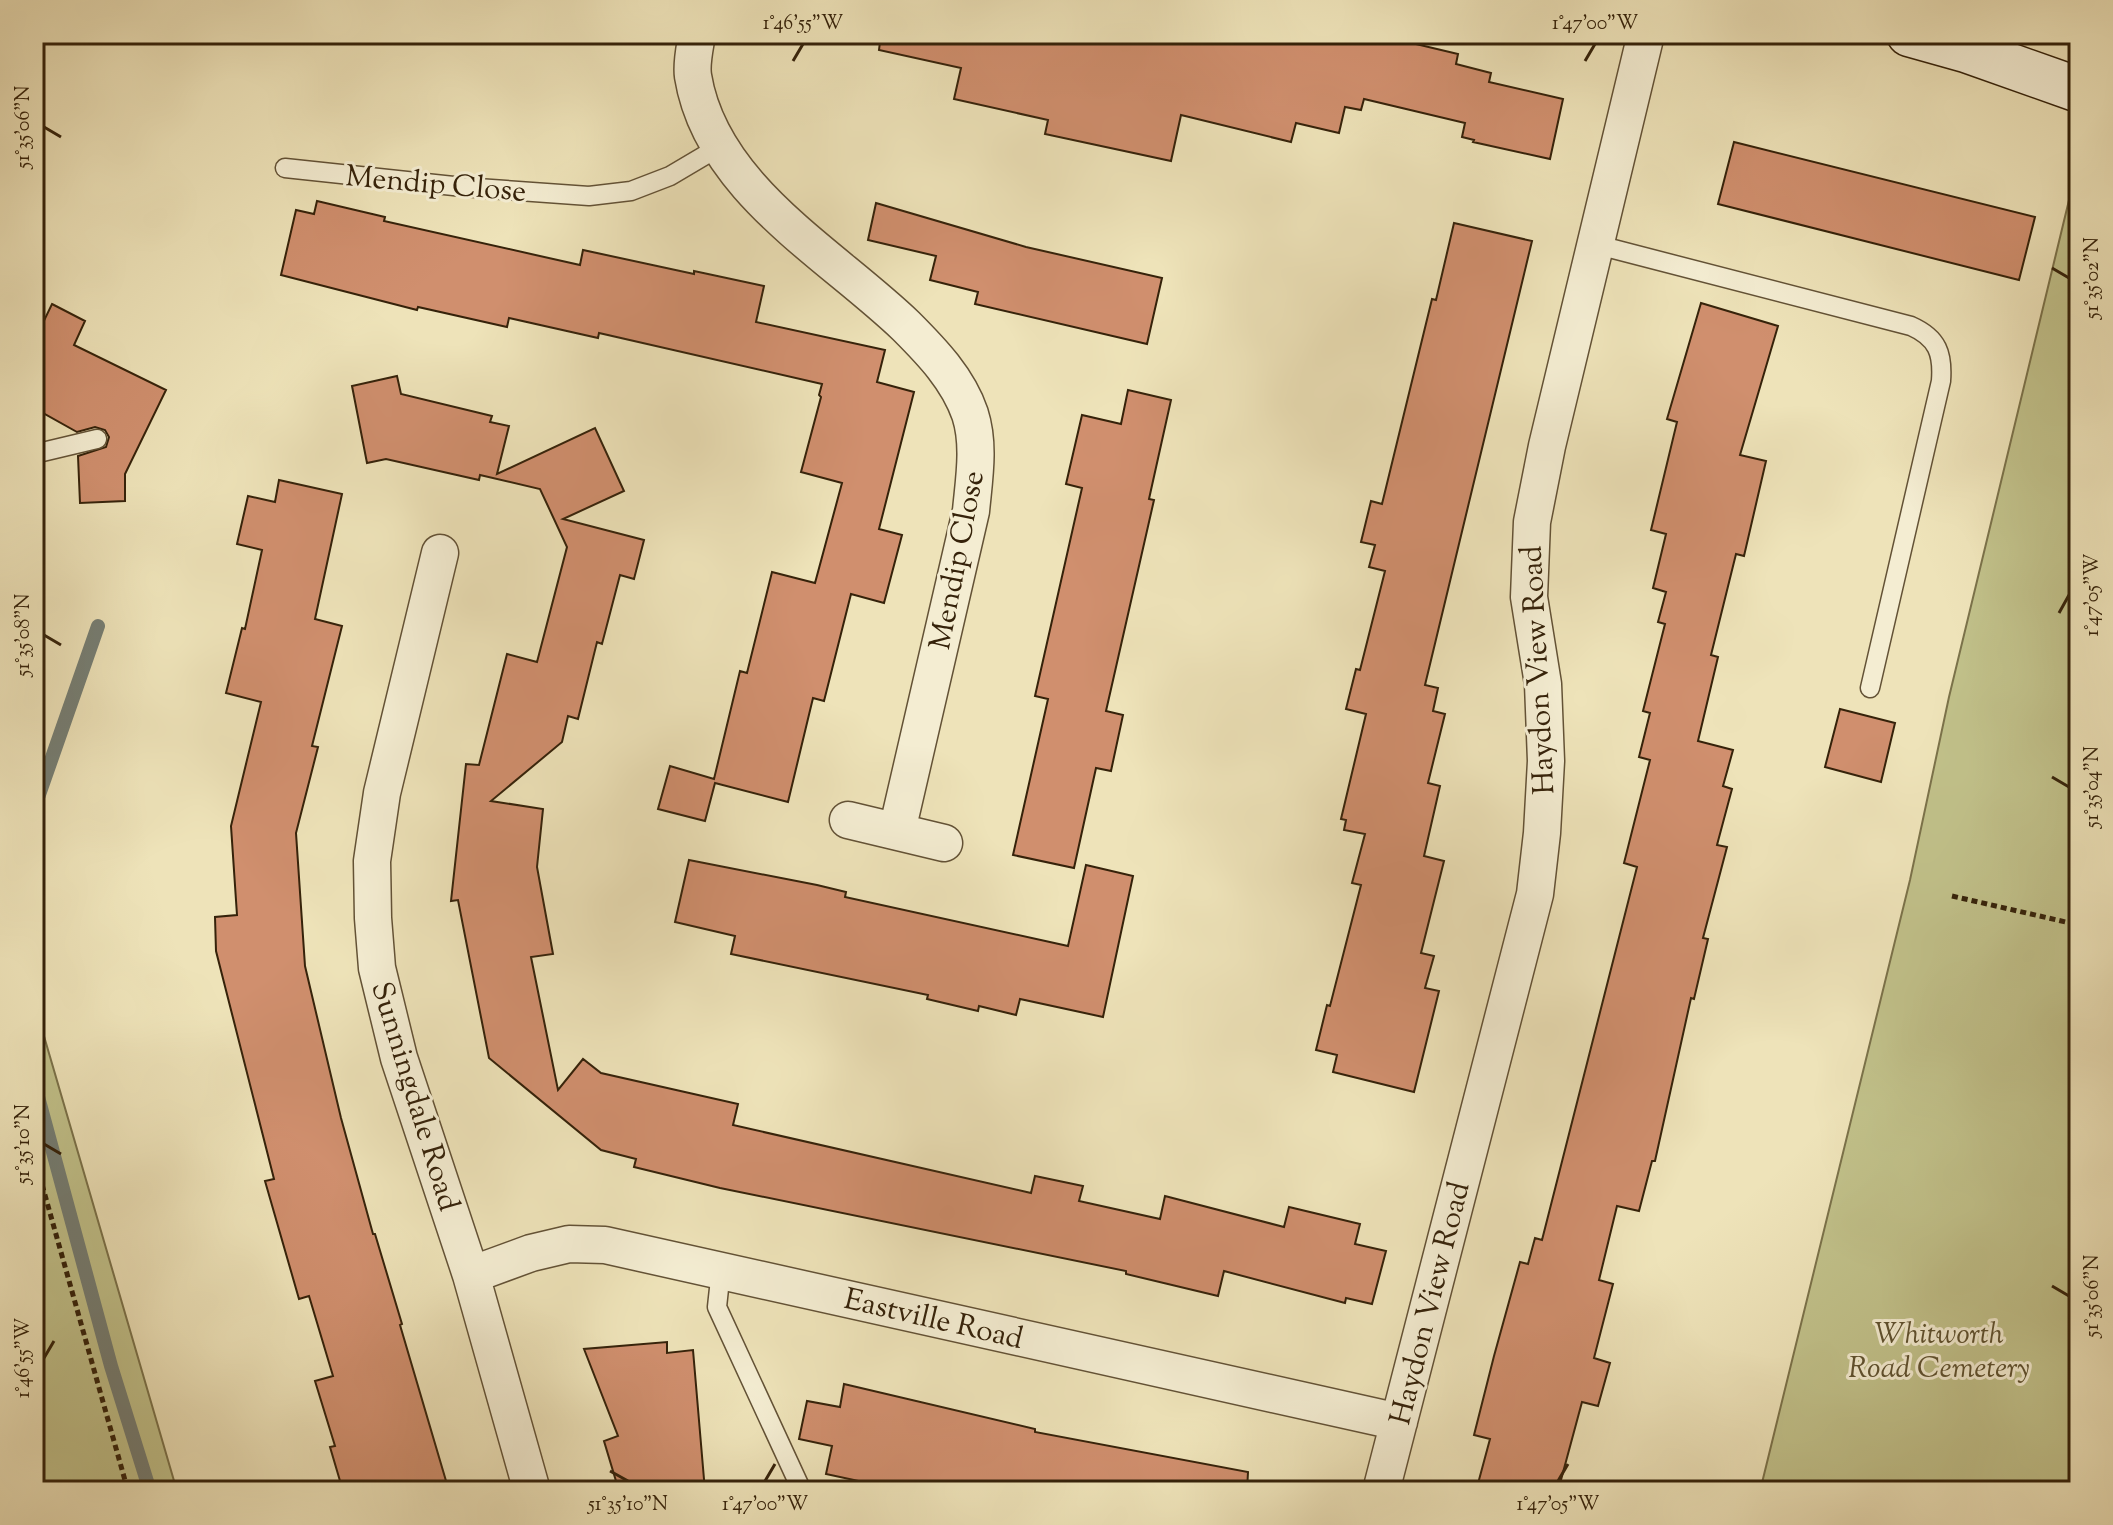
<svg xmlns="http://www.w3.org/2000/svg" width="2113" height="1525" viewBox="0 0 2113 1525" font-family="'Sorts Mill Goudy',serif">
	<rect width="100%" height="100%" fill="#eee3b9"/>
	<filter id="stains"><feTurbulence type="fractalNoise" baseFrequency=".0025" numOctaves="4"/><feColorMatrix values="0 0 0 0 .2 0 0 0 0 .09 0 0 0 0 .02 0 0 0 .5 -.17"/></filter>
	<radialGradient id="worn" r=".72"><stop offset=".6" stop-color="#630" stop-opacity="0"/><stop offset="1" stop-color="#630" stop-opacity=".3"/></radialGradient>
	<!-- green -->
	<path fill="#c1c18a" stroke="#7b724a" stroke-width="2" d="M 2077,167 L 2079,1491 L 1760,1491 L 1910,880 L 1949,697 Z
		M 34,1002 L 177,1491 L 34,1491 Z"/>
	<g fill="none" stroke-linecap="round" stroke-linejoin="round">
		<!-- stream -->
		<path stroke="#757e74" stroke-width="14" d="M 34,809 L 98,626
			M 34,1082 L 111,1366 L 150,1491"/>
	</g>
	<!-- building -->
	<path fill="#d08f6e" stroke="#35220a" stroke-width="2" d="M 881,34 L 1304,34 L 1336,42 L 1338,34 L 1374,34 L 1458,54 L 1456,64 L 1491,73 L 1489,82 L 1563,99 L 1550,159 L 1473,142 L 1474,140 L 1462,137 L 1465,123 L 1364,99 L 1361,110 L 1345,107 L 1339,133 L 1296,123 L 1291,142 L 1181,115 L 1171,161 L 1045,134 L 1048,120 L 954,99 L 961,68 L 879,50 Z
		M 1734,142 L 2035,217 L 2019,280 L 1718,204 Z
		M 317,201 L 385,217 L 384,221 L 580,265 L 583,250 L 694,274 L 694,271 L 764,286 L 756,322 L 885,350 L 877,382 L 914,392 L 879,529 L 902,535 L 884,603 L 851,594 L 824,701 L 813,698 L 788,802 L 715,783 L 705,821 L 658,809 L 670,766 L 714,779 L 740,671 L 747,673 L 772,572 L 815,583 L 842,483 L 801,472 L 821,397 L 819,395 L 822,384 L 599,333 L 598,338 L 509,318 L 507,327 L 418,307 L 417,310 L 281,275 L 296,210 L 314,214 Z
		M 876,203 L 1026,247 L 1162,278 L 1147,344 L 975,304 L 978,292 L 930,280 L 936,256 L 868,240 Z
		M 1454,223 L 1532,241 L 1425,685 L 1438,688 L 1433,711 L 1445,714 L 1428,783 L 1440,786 L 1424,856 L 1444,861 L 1421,953 L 1434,956 L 1425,988 L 1439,991 L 1414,1092 L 1333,1072 L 1337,1055 L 1316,1050 L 1327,1005 L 1330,1006 L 1361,885 L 1352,883 L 1365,834 L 1344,830 L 1346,820 L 1341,819 L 1366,714 L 1346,709 L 1356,669 L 1360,670 L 1385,571 L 1369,567 L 1375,545 L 1361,542 L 1371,501 L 1382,504 L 1432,299 L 1436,300 Z
		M 1701,303 L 1778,326 L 1740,455 L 1766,461 L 1744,556 L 1736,554 L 1711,655 L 1718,657 L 1698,741 L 1733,750 L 1723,786 L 1732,789 L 1717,845 L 1727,847 L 1703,938 L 1708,939 L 1694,999 L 1691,998 L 1655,1161 L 1652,1161 L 1639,1211 L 1617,1206 L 1599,1280 L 1613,1284 L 1594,1358 L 1610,1363 L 1598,1406 L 1582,1402 L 1558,1491 L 1476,1491 L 1490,1439 L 1474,1435 L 1494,1356 L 1520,1262 L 1528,1264 L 1535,1238 L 1542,1240 L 1637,867 L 1624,863 L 1650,760 L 1639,757 L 1650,713 L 1643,711 L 1665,624 L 1658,622 L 1666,592 L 1653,588 L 1666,534 L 1651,530 L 1677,422 L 1667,419 Z
		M 52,304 L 85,321 L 74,345 L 166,390 L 125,474 L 125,501 L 80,503 L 78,456 L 106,447 L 109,437 L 105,430 L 95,427 L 77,432 L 41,412 L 34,427 L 34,326 L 40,329 Z
		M 397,376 L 401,394 L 492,416 L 490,422 L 509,426 L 497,474 L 595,428 L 624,491 L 563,519 L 644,540 L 634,579 L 620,575 L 602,644 L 597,642 L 578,719 L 568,716 L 562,742 L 491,801 L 543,809 L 537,867 L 553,954 L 531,957 L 558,1090 L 583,1059 L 601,1073 L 738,1104 L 733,1125 L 1031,1193 L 1035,1176 L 1083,1186 L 1079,1201 L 1160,1219 L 1165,1196 L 1284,1227 L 1289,1207 L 1360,1224 L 1355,1244 L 1386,1251 L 1372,1304 L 1346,1298 L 1345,1303 L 1224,1271 L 1218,1296 L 1126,1274 L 1126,1271 L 720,1188 L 634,1167 L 636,1159 L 601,1150 L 489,1058 L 458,900 L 451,901 L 466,764 L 479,765 L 507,654 L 537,662 L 567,547 L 540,489 L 480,475 L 479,480 L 386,459 L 367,463 L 352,386 Z
		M 1128,390 L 1171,400 L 1149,499 L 1154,500 L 1106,711 L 1123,715 L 1111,771 L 1096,768 L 1074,868 L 1013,855 L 1048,699 L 1035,696 L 1082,488 L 1066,484 L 1082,415 L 1121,424 Z
		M 279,480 L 342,494 L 315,619 L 342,626 L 312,746 L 318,747 L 296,833 L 305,966 L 341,1118 L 373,1234 L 375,1234 L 402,1324 L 400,1325 L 449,1491 L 343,1491 L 330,1447 L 335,1446 L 315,1381 L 333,1376 L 309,1296 L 299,1299 L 265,1181 L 274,1179 L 216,951 L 215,917 L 237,915 L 231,826 L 261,702 L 226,693 L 242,628 L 245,629 L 262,550 L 237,544 L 248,496 L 275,502 Z
		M 1840,709 L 1895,723 L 1881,782 L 1825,767 Z
		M 689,860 L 817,885 L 846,892 L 845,897 L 1068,946 L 1086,865 L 1133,876 L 1103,1017 L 1020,999 L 1016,1015 L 979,1006 L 978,1011 L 927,999 L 928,995 L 731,954 L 735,936 L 675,922 Z
		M 667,1342 L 667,1353 L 693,1350 L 705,1491 L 619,1491 L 604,1441 L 618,1436 L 584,1349 Z
		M 844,1384 L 1035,1429 L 1035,1432 L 1248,1472 L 1247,1491 L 905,1491 L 826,1474 L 832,1446 L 799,1439 L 807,1401 L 840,1407 Z"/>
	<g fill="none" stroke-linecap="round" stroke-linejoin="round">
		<defs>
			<path id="service" d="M 285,168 L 463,187 L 589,196 L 631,191 L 670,176 L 719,147
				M 1594,244 L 1911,326 C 1938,338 1943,354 1941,381 L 1870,688
				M 34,454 L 97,439
				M 721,1270 L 717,1307 L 802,1491"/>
			<path id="minor" d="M 697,34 C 695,47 691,63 693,76 C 711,188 830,253 906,326 C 932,352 958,379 970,414 C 980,445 974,479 971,511 L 897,831
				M 440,553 L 382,793 L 372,861 L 373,918 L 377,968 L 399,1058 L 471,1275 L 532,1491
				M 848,820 L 944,843
				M 471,1275 L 531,1253 L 569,1244 L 605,1245 L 1399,1422
				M 1381,1491 L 1535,894 L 1542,833 L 1546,761 L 1543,684 L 1529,597 L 1532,522 L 1547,446 L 1646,34"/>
			<path id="secondary" d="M 1909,34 L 1966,50 L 2079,90"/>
		</defs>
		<!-- service casing -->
		<use href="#service" stroke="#635236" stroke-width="21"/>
		<!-- minor casing -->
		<use href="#minor" stroke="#635236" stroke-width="39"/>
		<!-- secondary casing -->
		<use href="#secondary" stroke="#35220a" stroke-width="47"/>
		<!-- path -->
		<path stroke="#35220a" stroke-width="5" stroke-dasharray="6 4" stroke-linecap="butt" d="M 1952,896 L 2079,925
			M 34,1156 L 128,1491"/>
		<!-- service -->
		<use href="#service" stroke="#f4edd2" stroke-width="18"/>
		<!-- minor -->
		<use href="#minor" stroke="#f4edd2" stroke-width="36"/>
		<!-- secondary -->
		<use href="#secondary" stroke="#f4edd2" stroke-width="44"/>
	</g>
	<!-- ticks -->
	<path fill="none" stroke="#35220a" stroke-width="3" d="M 793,61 L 803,44M 1585,61 L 1595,44M 44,127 L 61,137M 2052,268 L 2069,278M 2059,613 L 2069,595M 44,635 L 61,645M 2052,777 L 2069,787M 44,1144 L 61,1154M 2052,1286 L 2069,1296M 44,1358 L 54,1341M 610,1471 L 628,1481M 765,1481 L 775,1464M 1558,1481 L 1568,1464"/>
	<g text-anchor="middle" stroke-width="6" stroke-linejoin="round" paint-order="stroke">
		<!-- street labels -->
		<g font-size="30" fill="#35220a" stroke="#f4edd2">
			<text transform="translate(436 183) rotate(5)" y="10">Mendip Close</text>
			<text transform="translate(956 560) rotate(-79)" y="10">Mendip Close</text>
			<text transform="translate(1537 670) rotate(-93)" y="10">Haydon View Road</text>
			<text transform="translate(416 1096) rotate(73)" y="10">Sunningdale Road</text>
			<text transform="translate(1429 1303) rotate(-76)" y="10">Haydon View Road</text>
			<text transform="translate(934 1318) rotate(13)" y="10">Eastville Road</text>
		</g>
		<!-- park labels -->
		<g font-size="30" font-style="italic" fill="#5f5230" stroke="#f4edd2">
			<text x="1939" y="1343">Whitworth<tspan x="1939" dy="34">Road Cemetery</tspan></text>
		</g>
	</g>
	<!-- margin -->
	<rect width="2113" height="1525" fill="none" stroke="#eee3b9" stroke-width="88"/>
	<rect x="44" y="44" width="2025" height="1437" fill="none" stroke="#35220a" stroke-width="3"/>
	<g font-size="20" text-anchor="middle" fill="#35220a">
		<text x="803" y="29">1°46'55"W</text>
		<text x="1595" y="29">1°47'00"W</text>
		<text transform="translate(22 127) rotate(-90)" y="7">51°35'06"N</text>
		<text transform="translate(2091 278) rotate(-90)" y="7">51°35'02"N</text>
		<text transform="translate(2091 595) rotate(-90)" y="7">1°47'05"W</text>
		<text transform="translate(22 635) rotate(-90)" y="7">51°35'08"N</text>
		<text transform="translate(2091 787) rotate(-90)" y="7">51°35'04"N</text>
		<text transform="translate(22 1144) rotate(-90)" y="7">51°35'10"N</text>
		<text transform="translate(2091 1296) rotate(-90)" y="7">51°35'06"N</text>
		<text transform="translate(22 1358) rotate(-90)" y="7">1°46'55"W</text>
		<text x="628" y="1510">51°35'10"N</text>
		<text x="765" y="1510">1°47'00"W</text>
		<text x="1558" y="1510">1°47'05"W</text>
	</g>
	<rect width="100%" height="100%" filter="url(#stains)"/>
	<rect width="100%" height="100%" fill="url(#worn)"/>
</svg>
